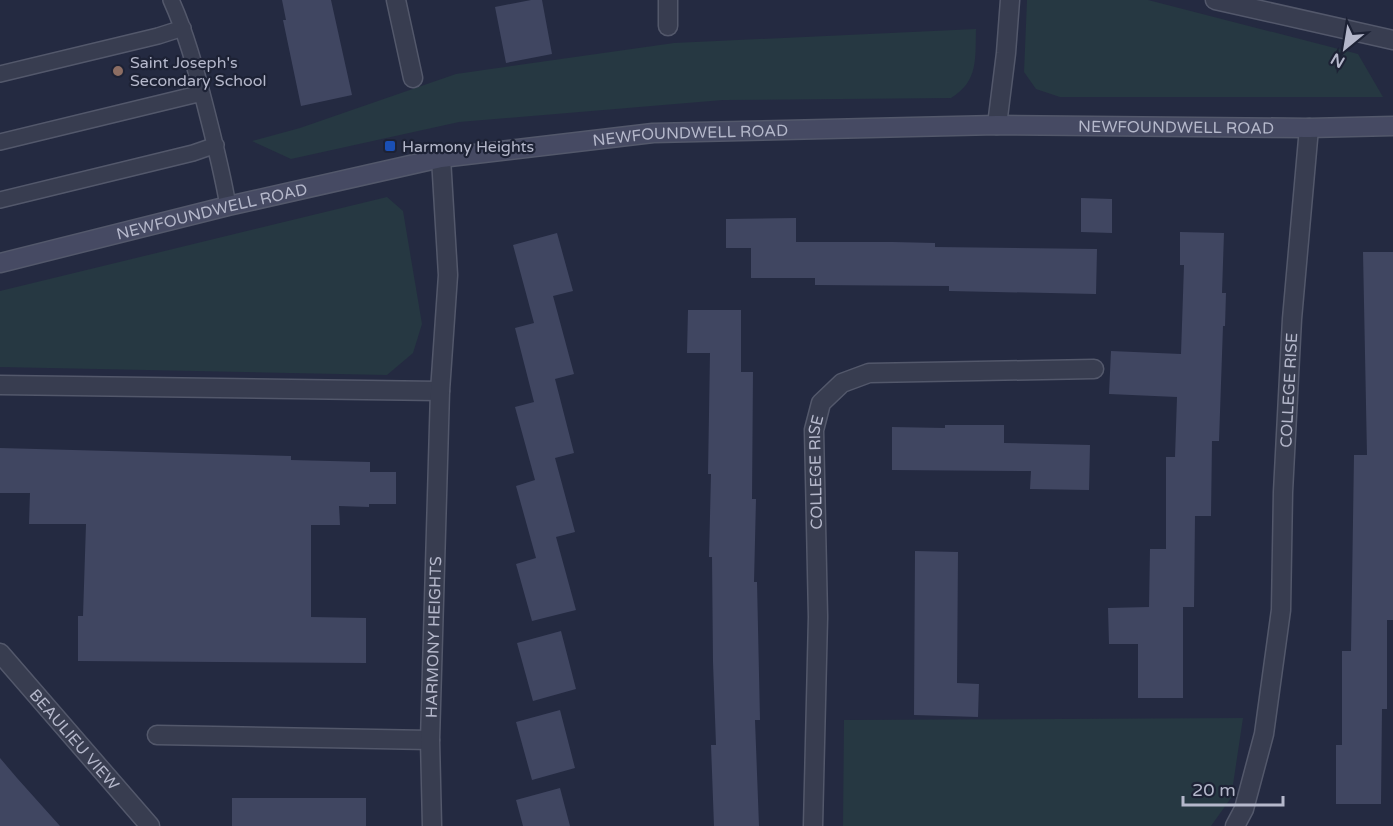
<svg xmlns="http://www.w3.org/2000/svg" width="1393" height="826" viewBox="0 0 1393 826" font-family="'Varela Round',sans-serif">
	<rect width="100%" height="100%" fill="#242a41"/>
	<!-- green -->
	<path fill="#263842" d="M 1027,0 L 1148,0 L 1358,54 L 1383,97 L 1060,97 L 1036,89 L 1024,72 Z
		M 976,29 C 975,58 979,81 951,98 L 723,100 L 459,122 L 291,159 L 252,141 L 300,128 L 456,74 L 674,43 Z
		M 387,197 L 403,211 L 422,324 L 413,353 L 387,375 L 0,367 L 0,291 Z
		M 1243,718 L 1231,798 L 1211,826 L 843,826 L 844,720 Z"/>
	<!-- building -->
	<path fill="#404661" d="M 282,0 L 331,0 L 352,95 L 301,106 L 283,20 L 286,20 Z
		M 531,0 L 542,0 L 552,54 L 506,63 L 495,7 Z
		M 1081,198 L 1112,199 L 1112,233 L 1081,232 Z
		M 796,218 L 796,242 L 893,242 L 935,243 L 935,247 L 1097,249 L 1096,294 L 949,291 L 949,286 L 815,285 L 815,278 L 751,278 L 751,248 L 726,248 L 726,219 Z
		M 1180,232 L 1224,233 L 1222,293 L 1226,293 L 1225,326 L 1223,326 L 1219,441 L 1212,441 L 1211,516 L 1195,516 L 1194,607 L 1183,607 L 1183,698 L 1138,698 L 1138,644 L 1109,644 L 1108,608 L 1149,607 L 1150,549 L 1166,549 L 1166,457 L 1175,457 L 1177,397 L 1109,394 L 1111,351 L 1181,354 L 1184,265 L 1180,265 Z
		M 557,233 L 573,291 L 553,296 L 574,374 L 555,379 L 574,453 L 555,458 L 575,532 L 556,537 L 576,610 L 532,621 L 516,564 L 536,558 L 516,486 L 535,480 L 515,407 L 534,402 L 515,328 L 534,323 L 513,245 Z
		M 1363,252 L 1393,252 L 1393,620 L 1387,620 L 1387,709 L 1382,709 L 1381,804 L 1336,804 L 1336,745 L 1342,745 L 1342,651 L 1351,651 L 1354,455 L 1367,455 Z
		M 688,310 L 741,310 L 741,372 L 753,372 L 752,499 L 756,499 L 754,582 L 757,582 L 760,720 L 755,720 L 759,826 L 714,826 L 711,745 L 716,745 L 713,662 L 712,557 L 709,557 L 711,474 L 708,474 L 710,353 L 687,353 Z
		M 945,425 L 1004,425 L 1004,443 L 1090,445 L 1089,490 L 1030,489 L 1031,471 L 892,470 L 892,427 L 945,428 Z
		M 0,448 L 291,456 L 291,460 L 370,462 L 370,472 L 396,472 L 396,504 L 369,504 L 369,507 L 339,506 L 340,525 L 311,525 L 311,617 L 366,618 L 366,663 L 78,661 L 78,616 L 83,616 L 86,524 L 29,524 L 30,493 L 0,493 Z
		M 915,551 L 958,552 L 957,683 L 979,684 L 978,717 L 914,715 Z
		M 561,631 L 576,689 L 533,701 L 517,643 Z
		M 560,710 L 575,768 L 532,780 L 516,722 Z
		M 0,758 L 17,778 L 60,826 L 0,826 Z
		M 560,788 L 570,826 L 523,826 L 516,800 Z
		M 232,798 L 366,798 L 366,826 L 232,826 Z"/>
	<g fill="none" stroke-linecap="round" stroke-linejoin="round">
		<defs>
			<path id="lane" d="M 171,0 C 186,33 195,67 204,101 C 213,136 222,170 228,206
				M 0,74 L 158,36 L 183,28
				M 0,142 L 202,93
				M 0,200 L 193,153 L 216,145"/>
			<g id="street">
				<path d="M 396,0 L 413,78"/>
				<path d="M 668,0 L 668,26"/>
				<path d="M 1215,0 L 1393,40"/>
				<path d="M 997,125 L 1006,53 L 1010,0"/>
				<path d="M 0,385 L 440,391"/>
				<path id="s1" d="M 0,653 L 150,826"/>
				<path d="M 157,735 L 430,740"/>
				<path id="s2" d="M 432,826 L 430,740 L 440,391 L 448,275 L 441,158"/>
				<path id="s3" d="M 813,826 L 818,617 L 814,430 L 821,403 L 842,383 L 869,373 L 1094,369"/>
				<path id="s4" d="M 1235,826 L 1244,809 L 1264,734 L 1281,610 L 1283,492 L 1292,319 L 1309,128"/>
			</g>
			<g id="secondary">
				<path id="s5" d="M 0,263 L 228,206 L 441,158 L 653,133 L 997,125 L 1309,128 L 1393,126"/>
			</g>
		</defs>
		<!-- lane casing -->
		<use href="#lane" stroke="#53586b" stroke-width="18"/>
		<!-- street casing -->
		<use href="#street" stroke="#53586b" stroke-width="21"/>
		<!-- secondary casing -->
		<use href="#secondary" stroke="#53586b" stroke-width="21"/>
		<!-- lane -->
		<use href="#lane" stroke="#383d50" stroke-width="15"/>
		<!-- street -->
		<use href="#street" stroke="#383d50" stroke-width="18"/>
		<!-- secondary -->
		<use href="#secondary" stroke="#464a63" stroke-width="18"/>
	</g>
	<!-- markers -->
	<circle fill="#8d6e63" stroke="#1d2235" stroke-width="2" cx="118" cy="71" r="6"/>
	<rect fill="#1a4fb4" stroke="#1d2235" stroke-width="2" x="384" y="140" width="12" height="12" rx="3"/>
	<g text-anchor="middle" stroke-width="4.5" stroke-linejoin="round" paint-order="stroke">
		<!-- poi labels -->
		<g font-size="16" fill="#b5b8cb" stroke="#1d2235" text-anchor="start">
			<text x="130" y="68">Saint Joseph's<tspan x="130" dy="18">Secondary School</tspan></text>
			<text x="402" y="152">Harmony Heights</text>
		</g>
		<!-- street labels -->
		<g font-size="16" fill="#b5b8cb" stroke="#1d2235">
			<text dy="6" stroke="none"><textPath href="#s5" startOffset="1190">NEWFOUNDWELL ROAD</textPath></text>
			<text dy="6" stroke="none"><textPath href="#s5" startOffset="704">NEWFOUNDWELL ROAD</textPath></text>
			<text dy="6" stroke="none"><textPath href="#s5" startOffset="218">NEWFOUNDWELL ROAD</textPath></text>
			<text dy="6" stroke="none"><textPath href="#s4" startOffset="442">COLLEGE RISE</textPath></text>
			<text dy="6" stroke="none"><textPath href="#s3" startOffset="354">COLLEGE RISE</textPath></text>
			<text dy="6" stroke="none"><textPath href="#s2" startOffset="189">HARMONY HEIGHTS</textPath></text>
			<text dy="6" stroke="none"><textPath href="#s1" startOffset="114">BEAULIEU VIEW</textPath></text>
		</g>
	</g>
	<!-- north arrow -->
	<g transform="translate(1345 48) rotate(210)" stroke="#1d2235" stroke-width="4.5" paint-order="stroke">
	<path d="M0-4.5L10 22L0 15L-10 22Z" fill="#b5b8cb"/>
	<text y="-9" font-size="16" font-weight="bold" text-anchor="middle" fill="#b5b8cb">N</text>
	</g>
	<!-- scale -->
	<path d="M1183 796v9h100v-9" fill="none" stroke="#b5b8cb" stroke-width="3"/>
	<text x="1192" y="796" font-size="18" fill="#b5b8cb" stroke="#1d2235" stroke-width="4.5" paint-order="stroke">20 m</text>
</svg>
